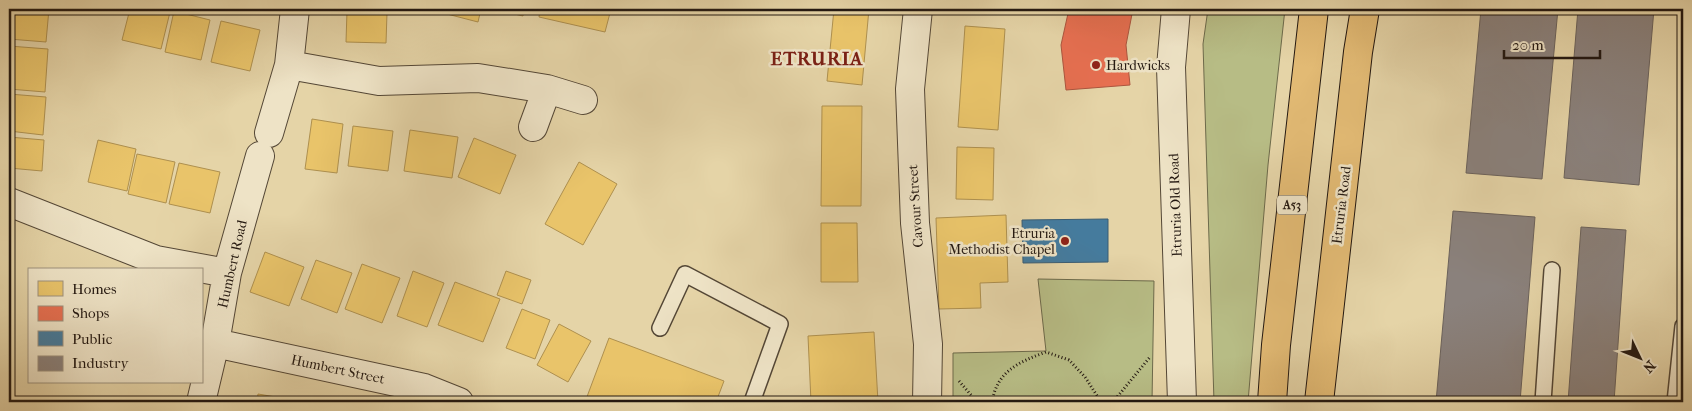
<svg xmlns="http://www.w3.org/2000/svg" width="1692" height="411" viewBox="0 0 1692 411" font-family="'IM FELL French Canon',serif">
	<rect width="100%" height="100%" fill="#e5d4a7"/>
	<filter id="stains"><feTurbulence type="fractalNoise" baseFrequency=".004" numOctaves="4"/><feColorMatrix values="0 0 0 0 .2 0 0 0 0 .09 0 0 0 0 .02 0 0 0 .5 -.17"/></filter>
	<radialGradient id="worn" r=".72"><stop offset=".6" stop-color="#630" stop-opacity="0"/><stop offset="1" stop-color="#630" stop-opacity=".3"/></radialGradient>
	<!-- green -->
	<path fill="#b7bc85" stroke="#6d6a4b" d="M 1208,9 L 1285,9 L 1268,165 L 1248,402 L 1214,402 L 1203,44 Z
		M 1038,279 L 1154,281 L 1152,402 L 953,402 L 953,353 L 1046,351 Z"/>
	<!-- homes -->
	<path fill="#e9c46a" stroke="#ae904f" d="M 9,9 L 49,9 L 46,42 L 9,39 Z
		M 130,9 L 155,9 L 170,12 L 161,49 L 122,40 Z
		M 448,9 L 481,9 L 478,22 L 447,14 Z
		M 493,9 L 524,9 L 523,16 Z
		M 540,9 L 611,9 L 605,32 L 539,17 Z
		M 834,9 L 869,9 L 862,85 L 827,81 Z
		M 174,11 L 210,20 L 201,60 L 165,52 Z
		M 347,11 L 387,13 L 386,43 L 346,42 Z
		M 221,21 L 260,30 L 250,71 L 211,62 Z
		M 965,26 L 1005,29 L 998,130 L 958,127 Z
		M 9,46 L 48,49 L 45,92 L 9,89 Z
		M 9,94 L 46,97 L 43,135 L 9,131 Z
		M 822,106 L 862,106 L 861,206 L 821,206 Z
		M 312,119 L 343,124 L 337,173 L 305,169 Z
		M 353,126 L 393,131 L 388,171 L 348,166 Z
		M 410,130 L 458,137 L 452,178 L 404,171 Z
		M 9,137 L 44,140 L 42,171 L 9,168 Z
		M 474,138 L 516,155 L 500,194 L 458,177 Z
		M 98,140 L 136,149 L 127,191 L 88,182 Z
		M 957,147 L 994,148 L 993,200 L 956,199 Z
		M 137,154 L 175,162 L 166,203 L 128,194 Z
		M 579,162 L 617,184 L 583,245 L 545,224 Z
		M 179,163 L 220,172 L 210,213 L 169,204 Z
		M 1006,215 L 1008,282 L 980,283 L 981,308 L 939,309 L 936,218 Z
		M 821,223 L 857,223 L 858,282 L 821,282 Z
		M 265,252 L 304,267 L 289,306 L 250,292 Z
		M 316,260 L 352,273 L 337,313 L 301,299 Z
		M 362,264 L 400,278 L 382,323 L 345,309 Z
		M 413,271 L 444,283 L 427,327 L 397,316 Z
		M 506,271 L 531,280 L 522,304 L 497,295 Z
		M 455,282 L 500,299 L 483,342 L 438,325 Z
		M 522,309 L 550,320 L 535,359 L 506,348 Z
		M 559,324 L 591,341 L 568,382 L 537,365 Z
		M 874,332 L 878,402 L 811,402 L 808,336 Z
		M 609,338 L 724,381 L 716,402 L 585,402 Z
		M 258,394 L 305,402 L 257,402 Z"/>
	<!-- shops -->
	<path fill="#e76f51" stroke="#ac553e" d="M 1069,9 L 1133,9 L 1126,45 L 1130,85 L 1066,90 L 1061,45 Z"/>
	<!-- public -->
	<path fill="#457b9d" stroke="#3b5d73" d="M 1108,219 L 1108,262 L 1023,263 L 1022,220 Z"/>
	<!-- industry -->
	<path fill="#8a817c" stroke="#6b625c" d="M 1481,9 L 1558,9 L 1542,179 L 1466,173 Z
		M 1578,9 L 1654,9 L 1639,185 L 1564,178 Z
		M 1453,211 L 1535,217 L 1520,402 L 1436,402 Z
		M 1581,227 L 1626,230 L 1614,402 L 1568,402 Z"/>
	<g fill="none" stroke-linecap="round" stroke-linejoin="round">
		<defs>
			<path id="service" d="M 660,328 L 685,274 L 780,324 L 752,402
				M 1543,402 L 1552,270
				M 1675,402 L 1683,326"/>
			<path id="minor" d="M 918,9 L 910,89 L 915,223 L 928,344 L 927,402
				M 1176,9 L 1171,67 L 1182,402
				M 289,65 L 379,81 L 478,78 L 547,89 L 583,100
				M 533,127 L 547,89
				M 269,133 L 289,65 L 295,9
				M 9,202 L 156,260 L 227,273
				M 215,343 L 424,388 L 459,402
				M 201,402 L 215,343 L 227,273 L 260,156"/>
			<path id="trunk" d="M 1272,402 L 1276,345 L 1314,9
				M 1319,402 L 1358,52 L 1365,9"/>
		</defs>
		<!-- service casing -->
		<use href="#service" stroke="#544736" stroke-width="18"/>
		<!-- minor casing -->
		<use href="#minor" stroke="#544736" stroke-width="30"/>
		<!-- trunk casing -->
		<use href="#trunk" stroke="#231811" stroke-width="30"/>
		<!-- path -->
		<path stroke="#231811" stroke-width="3" stroke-dasharray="1 2.5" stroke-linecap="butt" d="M 959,381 L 977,402
			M 992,402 C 997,371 1019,362 1046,352 L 1069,360 L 1085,377 L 1101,402
			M 1113,402 L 1150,357"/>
		<!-- service -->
		<use href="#service" stroke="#eee3c6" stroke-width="15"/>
		<!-- minor -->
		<use href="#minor" stroke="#eee3c6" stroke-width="28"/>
		<!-- trunk -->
		<use href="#trunk" stroke="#e2ba74" stroke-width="28"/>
	</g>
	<!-- markers -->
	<g fill="#8f2418" stroke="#eee3c6" stroke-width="2">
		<circle cx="1096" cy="65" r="5"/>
		<circle cx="1065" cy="241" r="5"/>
	</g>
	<g text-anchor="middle" stroke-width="5" stroke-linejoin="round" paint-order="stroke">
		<!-- shield labels -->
		<rect fill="#eee3c6" stroke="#605547" stroke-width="1" x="1277" y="195.5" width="30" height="19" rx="4"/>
		<g font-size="12" font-weight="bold" fill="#231811">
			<text x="1292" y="209">A53</text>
		</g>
		<!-- poi labels -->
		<g font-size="14" fill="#231811" stroke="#eee3c6" text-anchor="start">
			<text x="1106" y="70">Hardwicks</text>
			<text x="1055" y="238" text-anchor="end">Etruria<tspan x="1055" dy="16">Methodist Chapel</tspan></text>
		</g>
		<!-- street labels -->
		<g font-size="14" fill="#231811" stroke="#eee3c6">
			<text transform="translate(1175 205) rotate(-92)" y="5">Etruria Old Road</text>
			<text transform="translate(1341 205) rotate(-83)" y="5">Etruria Road</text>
			<text transform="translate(915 206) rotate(-94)" y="5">Cavour Street</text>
			<text transform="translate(232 264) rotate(-77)" y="5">Humbert Road</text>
			<text transform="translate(338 369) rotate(12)" y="5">Humbert Street</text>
		</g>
		<!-- district labels -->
		<g font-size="19" font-weight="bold" letter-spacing="1" fill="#7a1f14" stroke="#eee3c6">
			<text x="817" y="65">ETRURIA</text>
		</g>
	</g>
	<!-- margin -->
	<rect width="1692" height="411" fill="none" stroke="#e5d4a7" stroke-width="30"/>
	<rect x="10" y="10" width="1672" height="391" fill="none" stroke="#231811" stroke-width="2.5"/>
	<rect x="15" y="15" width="1662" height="381" fill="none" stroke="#231811"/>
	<!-- legend -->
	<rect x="28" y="268" width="175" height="115" fill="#eee3c6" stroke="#9d927e"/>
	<rect x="38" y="281" width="25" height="15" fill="#e9c46a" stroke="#9d927e"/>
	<text x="72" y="294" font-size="15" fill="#231811">Homes</text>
	<rect x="38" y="306" width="25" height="15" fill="#e76f51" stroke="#9d927e"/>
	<text x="72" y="318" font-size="15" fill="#231811">Shops</text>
	<rect x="38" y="331" width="25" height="15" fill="#457b9d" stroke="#9d927e"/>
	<text x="72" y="344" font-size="15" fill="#231811">Public</text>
	<rect x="38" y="356" width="25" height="15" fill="#8a817c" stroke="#9d927e"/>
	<text x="72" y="368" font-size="15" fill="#231811">Industry</text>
	<!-- north arrow -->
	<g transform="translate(1640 358) rotate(133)" stroke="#eee3c6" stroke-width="4" paint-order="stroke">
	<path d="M0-4L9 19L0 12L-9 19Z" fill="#231811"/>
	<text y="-8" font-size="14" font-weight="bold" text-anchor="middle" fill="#231811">N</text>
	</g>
	<!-- scale -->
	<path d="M1504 50v8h96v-8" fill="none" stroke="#231811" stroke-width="2.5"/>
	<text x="1512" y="50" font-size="15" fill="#231811" stroke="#eee3c6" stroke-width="4" paint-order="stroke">20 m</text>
	<rect width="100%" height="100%" filter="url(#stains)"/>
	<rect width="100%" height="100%" fill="url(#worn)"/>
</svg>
